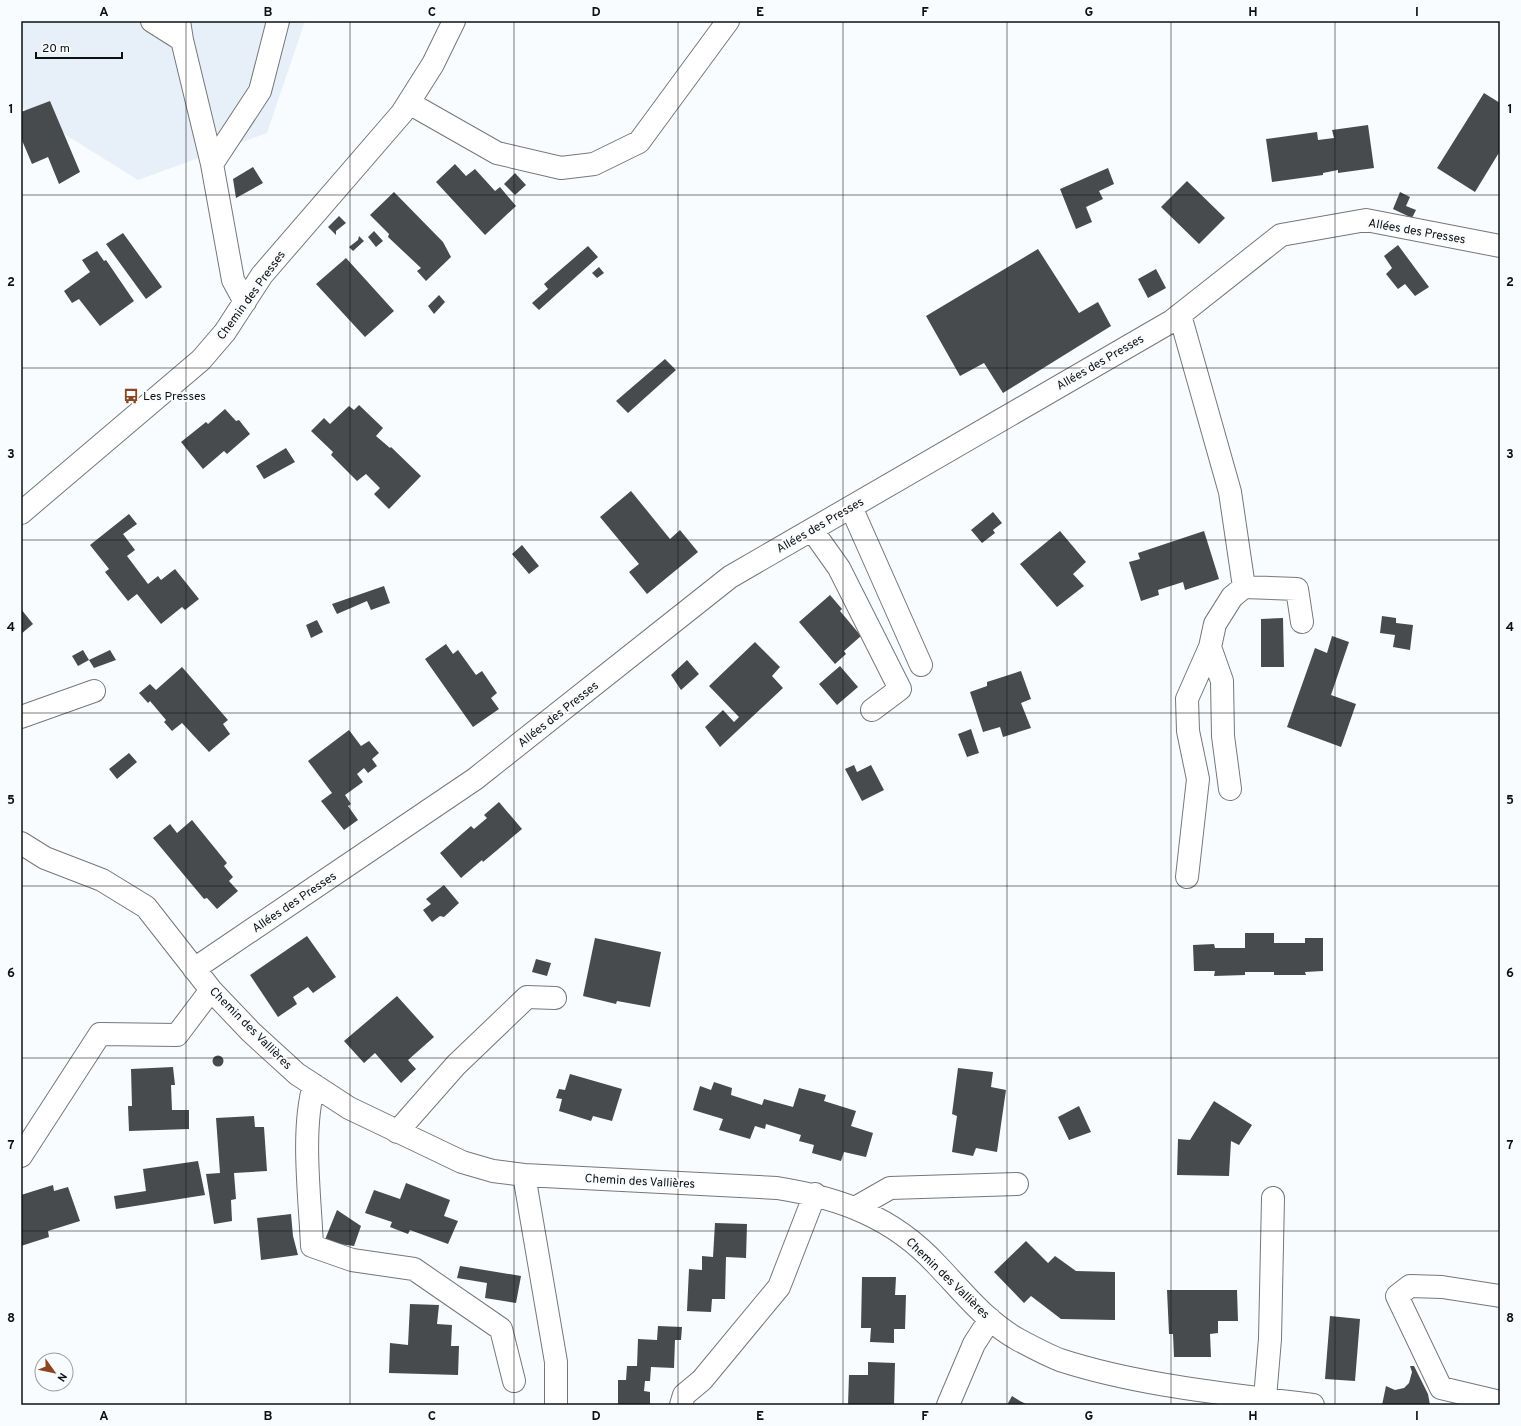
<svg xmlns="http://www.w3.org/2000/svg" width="1521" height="1426" viewBox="0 0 1521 1426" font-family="Overpass,sans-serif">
	<rect width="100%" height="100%" fill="#f9fcff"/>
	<!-- built -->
	<path fill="#e7eff8" d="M 21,21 L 305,21 L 267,133 L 138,180 L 21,107 Z"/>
	<!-- building -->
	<path fill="#484b4d" d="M 1484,93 L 1500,103 L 1500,151 L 1475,192 L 1437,168 Z
		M 50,101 L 80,172 L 59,184 L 48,157 L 32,164 L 21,138 L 21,112 Z
		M 1368,125 L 1374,168 L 1338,173 L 1338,170 L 1323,173 L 1323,175 L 1272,182 L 1266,139 L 1317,132 L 1318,140 L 1334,138 L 1332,130 Z
		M 455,164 L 466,176 L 475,169 L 495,191 L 500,187 L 516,206 L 485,235 L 436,182 Z
		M 253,167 L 263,183 L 236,198 L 233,179 Z
		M 1108,168 L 1114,184 L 1099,191 L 1103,199 L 1086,207 L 1092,222 L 1076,229 L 1060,189 Z
		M 515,173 L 526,185 L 515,195 L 504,184 Z
		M 1187,181 L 1225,218 L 1199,244 L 1161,207 Z
		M 394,192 L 443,242 L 451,257 L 426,281 L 417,271 L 421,268 L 388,237 L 389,234 L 370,215 Z
		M 1400,192 L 1410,197 L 1406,206 L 1416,210 L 1412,218 L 1393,209 Z
		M 339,216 L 346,223 L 336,231 L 336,235 L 328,227 Z
		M 374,231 L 383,241 L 376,247 L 368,237 Z
		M 123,233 L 162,287 L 146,299 L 106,244 Z
		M 359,236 L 364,241 L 353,251 L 349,247 L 358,240 Z
		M 1398,245 L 1429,287 L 1415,296 L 1405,284 L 1398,289 L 1386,274 L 1392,268 L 1384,256 Z
		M 588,246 L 598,257 L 539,310 L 532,303 L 548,289 L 544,284 Z
		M 1038,249 L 1079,313 L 1098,302 L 1111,326 L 1003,393 L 984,363 L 960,376 L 926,316 Z
		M 97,251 L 104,261 L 106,260 L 134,301 L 100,326 L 79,299 L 72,303 L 64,291 L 90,272 L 82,260 Z
		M 346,258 L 394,311 L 365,337 L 316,284 Z
		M 599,267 L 604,273 L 597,278 L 592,273 Z
		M 1156,269 L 1166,288 L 1148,298 L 1138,279 Z
		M 439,295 L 445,302 L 434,314 L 428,306 Z
		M 665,359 L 676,370 L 628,413 L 616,401 Z
		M 359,405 L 383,428 L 376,436 L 390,448 L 391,447 L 421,476 L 389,509 L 374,494 L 380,488 L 366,474 L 357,481 L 331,455 L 333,452 L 311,431 L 324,418 L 330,424 L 349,406 L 354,410 Z
		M 225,409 L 236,421 L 239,420 L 250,434 L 227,454 L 224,451 L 203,469 L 181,442 L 206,422 L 208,424 Z
		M 286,448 L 295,462 L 264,479 L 256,466 Z
		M 631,491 L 670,539 L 680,530 L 698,552 L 647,594 L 629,572 L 639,564 L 600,517 Z
		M 993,512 L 1002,523 L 993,530 L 995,533 L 982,543 L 971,530 Z
		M 129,514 L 137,524 L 123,534 L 135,550 L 127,556 L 148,584 L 158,576 L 161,580 L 175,569 L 199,599 L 185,610 L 182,607 L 161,624 L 137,594 L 128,601 L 105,572 L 109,569 L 90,545 Z
		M 1060,531 L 1086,562 L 1073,574 L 1084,586 L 1057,607 L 1020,564 Z
		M 1204,531 L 1219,579 L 1185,590 L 1183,582 L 1158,590 L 1159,595 L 1141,601 L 1129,562 L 1140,559 L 1138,553 Z
		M 522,545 L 539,566 L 529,574 L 512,554 Z
		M 384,586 L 390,603 L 371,610 L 367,601 L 337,614 L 332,604 Z
		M 830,595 L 842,609 L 840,611 L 861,636 L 844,651 L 846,654 L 835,664 L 799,622 Z
		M 21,609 L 33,624 L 21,634 Z
		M 1382,616 L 1396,618 L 1396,623 L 1413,625 L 1410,650 L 1393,647 L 1395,635 L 1380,633 Z
		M 1283,618 L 1284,667 L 1261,667 L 1261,619 Z
		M 317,620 L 323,632 L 311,638 L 306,625 Z
		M 1332,636 L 1349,642 L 1331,695 L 1356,704 L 1341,747 L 1287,727 L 1315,648 L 1327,653 Z
		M 755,642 L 780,667 L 772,676 L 783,688 L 720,747 L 705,727 L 723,710 L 734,722 L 739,717 L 709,686 Z
		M 446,644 L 453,654 L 458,650 L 476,675 L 482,671 L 497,693 L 491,698 L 499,709 L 473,727 L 425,659 Z
		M 83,650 L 89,660 L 110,650 L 116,660 L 94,668 L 89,660 L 78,666 L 72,656 Z
		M 687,660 L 699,674 L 681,690 L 671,675 Z
		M 840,666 L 858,687 L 837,705 L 819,684 Z
		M 182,667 L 228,720 L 223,724 L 230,734 L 209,752 L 182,723 L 172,731 L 164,722 L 166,720 L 150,701 L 148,703 L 139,693 L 150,684 L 156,690 Z
		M 1021,671 L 1031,699 L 1021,703 L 1031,728 L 1003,737 L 1000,727 L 983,732 L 970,692 L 987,686 L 987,682 Z
		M 971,729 L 979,753 L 967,757 L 958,734 Z
		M 349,730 L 361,746 L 369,741 L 379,753 L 372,759 L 377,766 L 368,773 L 364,768 L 357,774 L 363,782 L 345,795 L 351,804 L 348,806 L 358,820 L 344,830 L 321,801 L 332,793 L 308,761 Z
		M 129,753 L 137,762 L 117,779 L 109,769 Z
		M 854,765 L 857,772 L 871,765 L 884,790 L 862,801 L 845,769 Z
		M 499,802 L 522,829 L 483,862 L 482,860 L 461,878 L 440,853 L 471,826 L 474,829 L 487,818 L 484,815 Z
		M 192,820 L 227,863 L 224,866 L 233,877 L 229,881 L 238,891 L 217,909 L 207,898 L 204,899 L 153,838 L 170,824 L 177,833 Z
		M 444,885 L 459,903 L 444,917 L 440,916 L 432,922 L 423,910 L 431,904 L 426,899 Z
		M 1245,933 L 1274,933 L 1274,943 L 1305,943 L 1305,938 L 1323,938 L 1323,971 L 1305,972 L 1306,975 L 1274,975 L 1274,972 L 1245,972 L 1245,975 L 1214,976 L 1215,971 L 1194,971 L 1193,945 L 1214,944 L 1215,948 L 1245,948 Z
		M 307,936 L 336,977 L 313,993 L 308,987 L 293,997 L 297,1004 L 278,1017 L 250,975 Z
		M 595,938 L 661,952 L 650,1007 L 617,1001 L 616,1004 L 583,996 Z
		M 536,959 L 551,963 L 547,976 L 532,972 Z
		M 397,996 L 434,1037 L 408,1060 L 416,1069 L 401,1083 L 375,1053 L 364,1063 L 344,1041 Z
		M212.5 1061a5.5 5.5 0 1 1 11 0a5.5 5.5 0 1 1-11 0Z
		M 173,1067 L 175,1085 L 171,1085 L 172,1110 L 189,1110 L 189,1129 L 129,1131 L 128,1106 L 132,1106 L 131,1069 Z
		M 958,1068 L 993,1072 L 991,1087 L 1006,1090 L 997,1152 L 976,1148 L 973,1156 L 952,1152 L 957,1116 L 952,1114 Z
		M 570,1074 L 622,1089 L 612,1121 L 593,1116 L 591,1121 L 559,1111 L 562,1099 L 556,1098 L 559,1089 L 565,1090 Z
		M 714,1082 L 732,1088 L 731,1095 L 762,1105 L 764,1099 L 793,1107 L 799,1088 L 826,1095 L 824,1101 L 856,1111 L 851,1126 L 873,1133 L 866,1157 L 844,1152 L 841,1161 L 812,1153 L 814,1145 L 799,1141 L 801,1135 L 766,1124 L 765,1129 L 755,1126 L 750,1139 L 719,1130 L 723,1119 L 693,1110 L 700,1086 L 711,1090 Z
		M 1214,1101 L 1252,1125 L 1239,1145 L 1231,1141 L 1229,1176 L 1177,1175 L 1178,1139 L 1190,1140 Z
		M 1079,1106 L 1091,1132 L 1069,1140 L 1058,1117 Z
		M 254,1116 L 255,1127 L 264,1127 L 267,1171 L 234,1173 L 236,1199 L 231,1200 L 232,1221 L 214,1224 L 206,1174 L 220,1173 L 216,1118 Z
		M 198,1161 L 205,1195 L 116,1209 L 114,1196 L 146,1191 L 143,1169 Z
		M 406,1183 L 450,1200 L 444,1216 L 458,1221 L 448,1244 L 410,1230 L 408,1234 L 390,1227 L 392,1222 L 365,1213 L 374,1190 L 400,1199 Z
		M 53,1185 L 54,1191 L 68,1187 L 80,1221 L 48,1231 L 49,1237 L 21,1246 L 21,1195 Z
		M 337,1210 L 361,1226 L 354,1246 L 324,1242 Z
		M 291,1214 L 293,1236 L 298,1255 L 261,1260 L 257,1218 Z
		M 715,1223 L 747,1224 L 746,1258 L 726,1257 L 725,1299 L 712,1299 L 711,1312 L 687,1311 L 689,1269 L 702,1270 L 702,1256 L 713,1257 Z
		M 1026,1241 L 1048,1263 L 1055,1256 L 1076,1271 L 1115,1272 L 1115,1320 L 1061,1319 L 1031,1296 L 1024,1303 L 994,1272 Z
		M 460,1266 L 521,1276 L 516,1303 L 485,1298 L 487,1283 L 457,1278 Z
		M 862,1277 L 896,1277 L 895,1295 L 906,1295 L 905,1329 L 894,1329 L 894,1343 L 870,1342 L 871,1328 L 861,1328 Z
		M 1167,1290 L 1237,1290 L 1238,1321 L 1218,1321 L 1218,1333 L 1210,1334 L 1211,1357 L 1174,1357 L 1173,1334 L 1169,1334 Z
		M 410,1304 L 439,1305 L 437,1324 L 452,1325 L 451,1346 L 459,1346 L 458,1375 L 389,1373 L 390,1343 L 408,1345 Z
		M 1330,1316 L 1360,1319 L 1355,1381 L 1325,1379 Z
		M 658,1326 L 682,1327 L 681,1340 L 675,1340 L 674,1368 L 651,1367 L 650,1381 L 645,1381 L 644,1391 L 650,1392 L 650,1405 L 618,1405 L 618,1380 L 626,1380 L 627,1366 L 637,1366 L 638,1339 L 657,1340 Z
		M 868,1362 L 895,1363 L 894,1405 L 848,1405 L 849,1375 L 868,1375 Z
		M 1410,1366 L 1414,1366 L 1428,1394 L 1430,1405 L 1382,1405 L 1386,1386 L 1395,1390 L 1404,1388 L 1409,1383 L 1412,1372 Z
		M 1012,1396 L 1020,1401 L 1028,1405 L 1007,1405 Z"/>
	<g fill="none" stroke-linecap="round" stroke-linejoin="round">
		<defs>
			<path id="minor" d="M 152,21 L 182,40
				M 179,21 L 182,40 L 212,164 L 233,280 L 245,302
				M 409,103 L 497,153 L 561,168 L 594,164 L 639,142 L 728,21
				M 212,164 L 260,91 L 278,21
				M 1180,315 L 1230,492 L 1244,587
				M 851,507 L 921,665
				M 21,513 L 201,360 L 225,332 L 262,275 L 402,113 L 433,64 L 454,21
				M 812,530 L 839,568 L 900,689 L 872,710
				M 1210,647 L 1222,681 L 1223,736 L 1230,789
				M 21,717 L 94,691
				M 21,843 L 45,858 L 102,880 L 146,907 L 211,990 L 251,1032 L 297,1074 L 349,1108 L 462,1162 L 493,1171 L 524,1175 L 777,1188 C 840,1198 893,1217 937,1265 C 963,1292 986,1322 1019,1340 C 1032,1347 1047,1355 1060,1360 C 1140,1386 1230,1394 1313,1405
				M 1187,877 L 1198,779 L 1188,731 L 1187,699 L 1210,647 L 1215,624 L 1232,597 L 1244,587 L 1297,589 L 1302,622
				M 194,969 L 475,779 L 730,577 L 1172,321 L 1281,235 L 1366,220 L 1500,246
				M 314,1085 C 301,1131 310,1197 312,1246 L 352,1260 L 414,1269 L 501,1329 L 514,1381
				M 397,1132 L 456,1065 L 527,997 L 555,998
				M 21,1156 L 100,1034 L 177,1035 L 211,990
				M 524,1175 L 556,1362 L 556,1405
				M 855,1208 L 890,1188 L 1017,1184
				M 1500,1296 L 1442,1287 L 1410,1286 L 1397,1296 L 1441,1388 L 1500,1402
				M 1265,1398 L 1270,1339 L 1273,1198
				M 681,1405 L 684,1395 L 702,1380 L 779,1287 L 815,1194
				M 948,1405 L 974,1344 L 990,1319"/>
		</defs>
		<!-- minor casing -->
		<use href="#minor" stroke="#75777a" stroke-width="24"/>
		<!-- minor -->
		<use href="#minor" stroke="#fff" stroke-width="22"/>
	</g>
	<!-- grid -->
	<path fill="none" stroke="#0f1010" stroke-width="1" stroke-opacity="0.55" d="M 186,21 L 186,1405M 350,21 L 350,1405M 514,21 L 514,1405M 678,21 L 678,1405M 843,21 L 843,1405M 1007,21 L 1007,1405M 1171,21 L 1171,1405M 1335,21 L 1335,1405M 21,195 L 1500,195M 21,368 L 1500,368M 21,540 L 1500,540M 21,713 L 1500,713M 21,886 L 1500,886M 21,1058 L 1500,1058M 21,1231 L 1500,1231"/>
	<!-- icons -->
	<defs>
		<symbol id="bus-bare" viewBox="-9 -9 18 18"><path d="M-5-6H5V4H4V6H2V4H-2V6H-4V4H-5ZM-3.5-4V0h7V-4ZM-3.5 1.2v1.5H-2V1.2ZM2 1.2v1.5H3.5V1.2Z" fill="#8b4521" stroke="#f9fcff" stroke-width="2.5" paint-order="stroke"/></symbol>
	</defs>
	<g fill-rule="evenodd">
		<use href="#bus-bare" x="120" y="385" width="22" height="22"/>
	</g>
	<g text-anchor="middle" stroke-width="4" stroke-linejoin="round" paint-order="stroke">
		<!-- street labels -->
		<g font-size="12" fill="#0f1010" stroke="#f9fcff">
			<text transform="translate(1417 231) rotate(10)" y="4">Allées des Presses</text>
			<text transform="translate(251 295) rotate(-54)" y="4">Chemin des Presses</text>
			<text transform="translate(1100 362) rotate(-30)" y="4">Allées des Presses</text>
			<text transform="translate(820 525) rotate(-30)" y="4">Allées des Presses</text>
			<text transform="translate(558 714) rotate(-38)" y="4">Allées des Presses</text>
			<text transform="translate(294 902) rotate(-34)" y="4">Allées des Presses</text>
			<text transform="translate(251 1028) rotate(45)" y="4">Chemin des Vallières</text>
			<text transform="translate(640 1181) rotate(3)" y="4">Chemin des Vallières</text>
			<text transform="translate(948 1278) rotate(44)" y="4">Chemin des Vallières</text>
		</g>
		<!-- poi labels -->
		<g font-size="12" fill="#0f1010" stroke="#f9fcff" text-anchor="start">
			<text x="143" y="400">Les Presses</text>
		</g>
	</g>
	<!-- border -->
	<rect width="1521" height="1426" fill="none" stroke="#f9fcff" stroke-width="44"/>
	<!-- north arrow -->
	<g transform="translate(54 1372) rotate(123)"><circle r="19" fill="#f9fcff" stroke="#9b9e9f"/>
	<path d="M0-3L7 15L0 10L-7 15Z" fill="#8b4521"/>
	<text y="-6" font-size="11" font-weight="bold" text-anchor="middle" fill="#0f1010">N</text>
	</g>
	<!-- scale -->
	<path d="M36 52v6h86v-6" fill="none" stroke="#0f1010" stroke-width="2"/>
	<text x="42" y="52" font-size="12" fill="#0f1010" stroke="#f9fcff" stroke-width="3" paint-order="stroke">20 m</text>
	<rect x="22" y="22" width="1477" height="1382" fill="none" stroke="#0f1010" stroke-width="1.5"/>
	<g font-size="13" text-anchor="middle" font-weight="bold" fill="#0f1010">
		<text x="104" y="16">A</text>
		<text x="268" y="16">B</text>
		<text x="432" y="16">C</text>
		<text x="596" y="16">D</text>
		<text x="760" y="16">E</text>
		<text x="925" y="16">F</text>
		<text x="1089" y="16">G</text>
		<text x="1253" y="16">H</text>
		<text x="1417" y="16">I</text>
		<text x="11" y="113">1</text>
		<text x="1510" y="113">1</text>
		<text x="11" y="286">2</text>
		<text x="1510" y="286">2</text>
		<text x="11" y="458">3</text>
		<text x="1510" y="458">3</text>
		<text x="11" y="631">4</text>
		<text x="1510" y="631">4</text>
		<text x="11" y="804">5</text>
		<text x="1510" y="804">5</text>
		<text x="11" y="977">6</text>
		<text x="1510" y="977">6</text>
		<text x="11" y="1149">7</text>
		<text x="1510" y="1149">7</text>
		<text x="11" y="1322">8</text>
		<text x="1510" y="1322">8</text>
		<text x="104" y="1420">A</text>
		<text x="268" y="1420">B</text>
		<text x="432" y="1420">C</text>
		<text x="596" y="1420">D</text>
		<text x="760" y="1420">E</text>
		<text x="925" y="1420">F</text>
		<text x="1089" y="1420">G</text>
		<text x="1253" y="1420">H</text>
		<text x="1417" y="1420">I</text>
	</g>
</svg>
